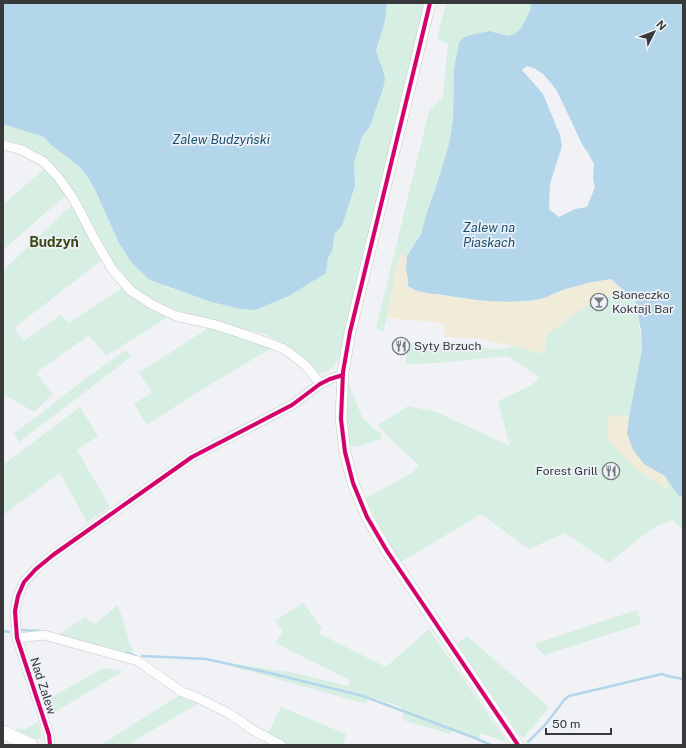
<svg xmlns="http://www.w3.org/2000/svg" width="686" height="748" viewBox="0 0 686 748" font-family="'Public Sans',sans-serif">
	<rect width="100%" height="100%" fill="#f0f2f5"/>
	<!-- green -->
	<path fill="#d7eee3" d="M 387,3 L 425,3 L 339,358 L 332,368 L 322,374 L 315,371 L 289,348 L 265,334 L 226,325 L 176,311 L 133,289 L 114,264 L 75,193 L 60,172 L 25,147 L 3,140 L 3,124 L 44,137 L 51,145 L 79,166 L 89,179 L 108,218 L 119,243 L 131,262 L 167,287 L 211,302 L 241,309 L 255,310 L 289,296 L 326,273 L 328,258 L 332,251 L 335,233 L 342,226 L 355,186 L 354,163 L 362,137 L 370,126 L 383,89 L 382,67 L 379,60 L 376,52 L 385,21 Z
		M 446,3 L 530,3 L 531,8 L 529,13 L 521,28 L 515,35 L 509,36 L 495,32 L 454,69 L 453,119 L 449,144 L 435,190 L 427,212 L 421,234 L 407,256 L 401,254 L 396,268 L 390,305 L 383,332 L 376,328 L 429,111 L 443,97 L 448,44 L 437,39 Z
		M 45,168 L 67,194 L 3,250 L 3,205 Z
		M 73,205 L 102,260 L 14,328 L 24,341 L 61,315 L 69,323 L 122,288 L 138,300 L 164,314 L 166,318 L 106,356 L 89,335 L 36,373 L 53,394 L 34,412 L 3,394 L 3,271 L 65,211 Z
		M 625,292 L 635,301 L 640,330 L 642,350 L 629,417 L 621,415 L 636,469 L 645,474 L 668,490 L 665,476 L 678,495 L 683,497 L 683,530 L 673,520 L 655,527 L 637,540 L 609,563 L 565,533 L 529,549 L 481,514 L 401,562 L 386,540 L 366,498 L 412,473 L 419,465 L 393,442 L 378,425 L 408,406 L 436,412 L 510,446 L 498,401 L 530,386 L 540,378 L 508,356 L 438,363 L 405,364 L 409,342 L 465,344 L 497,350 L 514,346 L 544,354 L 546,335 L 595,300 Z
		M 210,327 L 273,347 L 193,395 L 147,425 L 134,404 L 152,392 L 139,373 Z
		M 126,350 L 131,357 L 19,442 L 14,433 L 38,416 L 86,378 Z
		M 347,380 L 362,417 L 373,428 L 380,433 L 381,436 L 381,439 L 356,447 L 347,444 L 344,419 Z
		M 80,407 L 98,436 L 77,450 L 110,507 L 87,522 L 60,473 L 3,515 L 3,465 Z
		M 303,603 L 322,629 L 318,633 L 386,667 L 429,629 L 508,743 L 481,733 L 479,738 L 454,729 L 450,734 L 403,720 L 403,708 L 369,696 L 366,704 L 210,660 L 295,673 L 348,686 L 350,680 L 275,643 L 283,631 L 275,621 Z
		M 118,605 L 134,656 L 57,636 L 85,617 L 95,624 Z
		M 637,610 L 641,624 L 544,655 L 534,644 Z
		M 467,636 L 549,707 L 523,739 L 455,645 Z
		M 104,668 L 123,671 L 50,715 L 46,700 Z
		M 178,696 L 199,703 L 132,742 L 133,745 L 101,745 Z
		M 281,707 L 346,734 L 343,745 L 312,745 L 309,744 L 286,744 L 268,733 Z
		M 35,723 L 39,724 L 42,736 L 39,739 L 35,739 L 16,730 L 17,728 C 26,732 28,727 35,723 Z"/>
	<!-- sand -->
	<path fill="#f1ecd9" d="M 401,254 L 407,256 L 406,269 L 408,279 L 408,286 L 415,290 L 424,293 L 462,298 L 512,302 L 526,301 L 556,294 L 568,288 L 583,285 L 587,283 L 611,279 L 625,292 L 595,300 L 546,335 L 544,354 L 514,346 L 475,338 L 444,337 L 444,323 L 387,318 L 396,268 Z
		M 621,415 L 629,417 L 627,433 L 644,464 L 665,476 L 668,490 L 645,474 L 636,469 L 608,440 L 607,423 L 609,416 Z"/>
	<!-- water -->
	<path fill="#b4d6eb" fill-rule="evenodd" d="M 3,3 L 387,3 L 385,21 L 376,51 L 379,60 L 382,67 L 385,79 L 383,89 L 370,126 L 362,137 L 354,163 L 355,186 L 342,226 L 335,233 L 332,251 L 328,258 L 326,273 L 289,296 L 255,310 L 241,309 L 211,302 L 150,280 L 131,262 L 119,243 L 96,192 L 89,179 L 79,166 L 51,145 L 44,137 L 3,124 Z
		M 530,3 L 683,3 L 683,497 L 678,495 L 665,476 L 644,464 L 633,450 L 627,433 L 629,417 L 642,350 L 641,330 L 635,301 L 611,279 L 587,283 C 581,286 575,286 569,288 C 559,291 551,296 540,299 C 510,305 473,300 443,295 C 430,293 419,294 408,286 L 408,279 L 406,269 L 407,256 L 421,234 L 427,212 L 435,190 L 449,144 L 453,119 L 454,69 L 459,43 L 462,39 L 467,36 L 489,31 L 509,36 L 515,34 L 521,28 L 529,13 L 531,8 ZM 527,66 L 534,68 L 543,74 L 550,82 L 557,91 L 582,144 L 588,153 L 594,164 L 593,178 L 595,187 L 587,207 L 575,209 L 559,217 L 549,209 L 550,184 L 562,146 L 560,135 L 543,94 L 522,70 Z"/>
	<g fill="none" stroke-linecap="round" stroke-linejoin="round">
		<!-- stream -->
		<path stroke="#b4d6eb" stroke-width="2.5" d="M 20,630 L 40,631
			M 3,631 L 9,632
			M 127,653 L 136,656
			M 142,656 L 206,659 L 274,674 L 363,696 L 475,738 L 491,745
			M 528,742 L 545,725 L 565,699 L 569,696 L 662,674 L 668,676 L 683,679"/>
		<defs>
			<path id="minor" d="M 3,145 L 22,150 L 44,162 L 58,177 L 73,198 L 94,238 L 112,269 L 131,291 L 153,305 L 176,316 L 216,325 L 249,336 L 282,348 L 290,353 L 305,365 L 312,373 L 320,384
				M 17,638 L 44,635 L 138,661 L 182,692 L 196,697 L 230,714 L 253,730 L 281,745
				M 50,745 L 49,735 L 17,638 L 15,611 L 18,596 L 24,582 L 36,569 L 53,555 L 192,457 L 292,405 L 320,384 L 330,379 L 343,375"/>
			<path id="tertiary" d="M 430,3 L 418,53 L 350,332 L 343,372 L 341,419 L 345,452 L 353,483 L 367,517 L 387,551 L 518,745"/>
			<path id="secondary" d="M 3,732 L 31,745"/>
		</defs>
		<!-- minor casing -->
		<use href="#minor" stroke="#c7c8cb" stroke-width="10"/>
		<!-- tertiary casing -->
		<use href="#tertiary" stroke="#c7c8cb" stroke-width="12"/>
		<!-- secondary casing -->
		<use href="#secondary" stroke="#c7c8cb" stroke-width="14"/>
		<!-- minor -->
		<use href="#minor" stroke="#fdfdfe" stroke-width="9"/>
		<!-- tertiary -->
		<use href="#tertiary" stroke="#fdfdfe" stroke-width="11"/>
		<!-- secondary -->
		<use href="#secondary" stroke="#fdfdfe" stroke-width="13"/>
		<defs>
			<path id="cycleway" d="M 430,3 L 418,53 L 350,332 L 343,372 L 341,419 L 345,452 L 353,483 L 367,517 L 387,551 L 518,745
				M 50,745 L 49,735 L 17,638 L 15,611 L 18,596 L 24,582 L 36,569 L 53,555 L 192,457 L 292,405 L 320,384 L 330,379 L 343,375"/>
		</defs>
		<!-- cycleway casing -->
		<use href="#cycleway" stroke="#edf1f8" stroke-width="6"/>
		<!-- cycleway -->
		<use href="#cycleway" stroke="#d6006c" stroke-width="4"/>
	</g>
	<!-- icons -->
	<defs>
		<symbol id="bar-ring" viewBox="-11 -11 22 22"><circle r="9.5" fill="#edf1f8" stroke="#787a7c" stroke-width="1.5"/><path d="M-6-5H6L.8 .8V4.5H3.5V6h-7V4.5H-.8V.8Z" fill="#787a7c"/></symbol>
		<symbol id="restaurant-ring" viewBox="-11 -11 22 22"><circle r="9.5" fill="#edf1f8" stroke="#787a7c" stroke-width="1.5"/><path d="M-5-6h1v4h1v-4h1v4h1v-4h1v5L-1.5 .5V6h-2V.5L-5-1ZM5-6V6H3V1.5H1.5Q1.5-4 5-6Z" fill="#787a7c"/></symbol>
	</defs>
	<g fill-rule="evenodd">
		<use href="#bar-ring" x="589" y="292" width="20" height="20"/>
		<use href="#restaurant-ring" x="391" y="336" width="20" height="20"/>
		<use href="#restaurant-ring" x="601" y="461" width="20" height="20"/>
	</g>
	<g text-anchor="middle" stroke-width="3.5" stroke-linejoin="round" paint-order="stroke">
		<!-- poi labels -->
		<g font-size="12" fill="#37393b" stroke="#edf1f8" text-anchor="start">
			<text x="612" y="299">Słoneczko<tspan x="612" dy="14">Koktajl Bar</tspan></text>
			<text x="414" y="350">Syty Brzuch</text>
			<text x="598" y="475" text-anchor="end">Forest Grill</text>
		</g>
		<!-- street labels -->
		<g font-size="12" fill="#37393b" stroke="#edf1f8">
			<text transform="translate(43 686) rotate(72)" y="4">Nad Zalew</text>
		</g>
		<!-- water labels -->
		<g font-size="13" font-style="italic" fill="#16506d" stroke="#edf1f8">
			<text x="221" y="144">Zalew Budzyński</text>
			<text x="489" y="232">Zalew na<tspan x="489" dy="15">Piaskach</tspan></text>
		</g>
		<!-- quarter labels -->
		<g font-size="14" font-weight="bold" fill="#384913" stroke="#edf1f8">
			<text x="54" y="247">Budzyń</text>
		</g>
	</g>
	<!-- border -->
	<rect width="686" height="748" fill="none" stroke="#37393b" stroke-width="8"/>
	<!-- north arrow -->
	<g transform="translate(654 32) rotate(48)" stroke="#edf1f8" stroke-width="3" paint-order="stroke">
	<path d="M0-3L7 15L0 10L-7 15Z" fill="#37393b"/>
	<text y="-6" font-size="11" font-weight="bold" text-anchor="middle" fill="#37393b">N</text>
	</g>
	<!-- scale -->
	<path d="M546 728v6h65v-6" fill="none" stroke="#37393b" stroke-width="2"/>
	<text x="552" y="728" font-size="12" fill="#37393b" stroke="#edf1f8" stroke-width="3" paint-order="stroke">50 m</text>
</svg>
